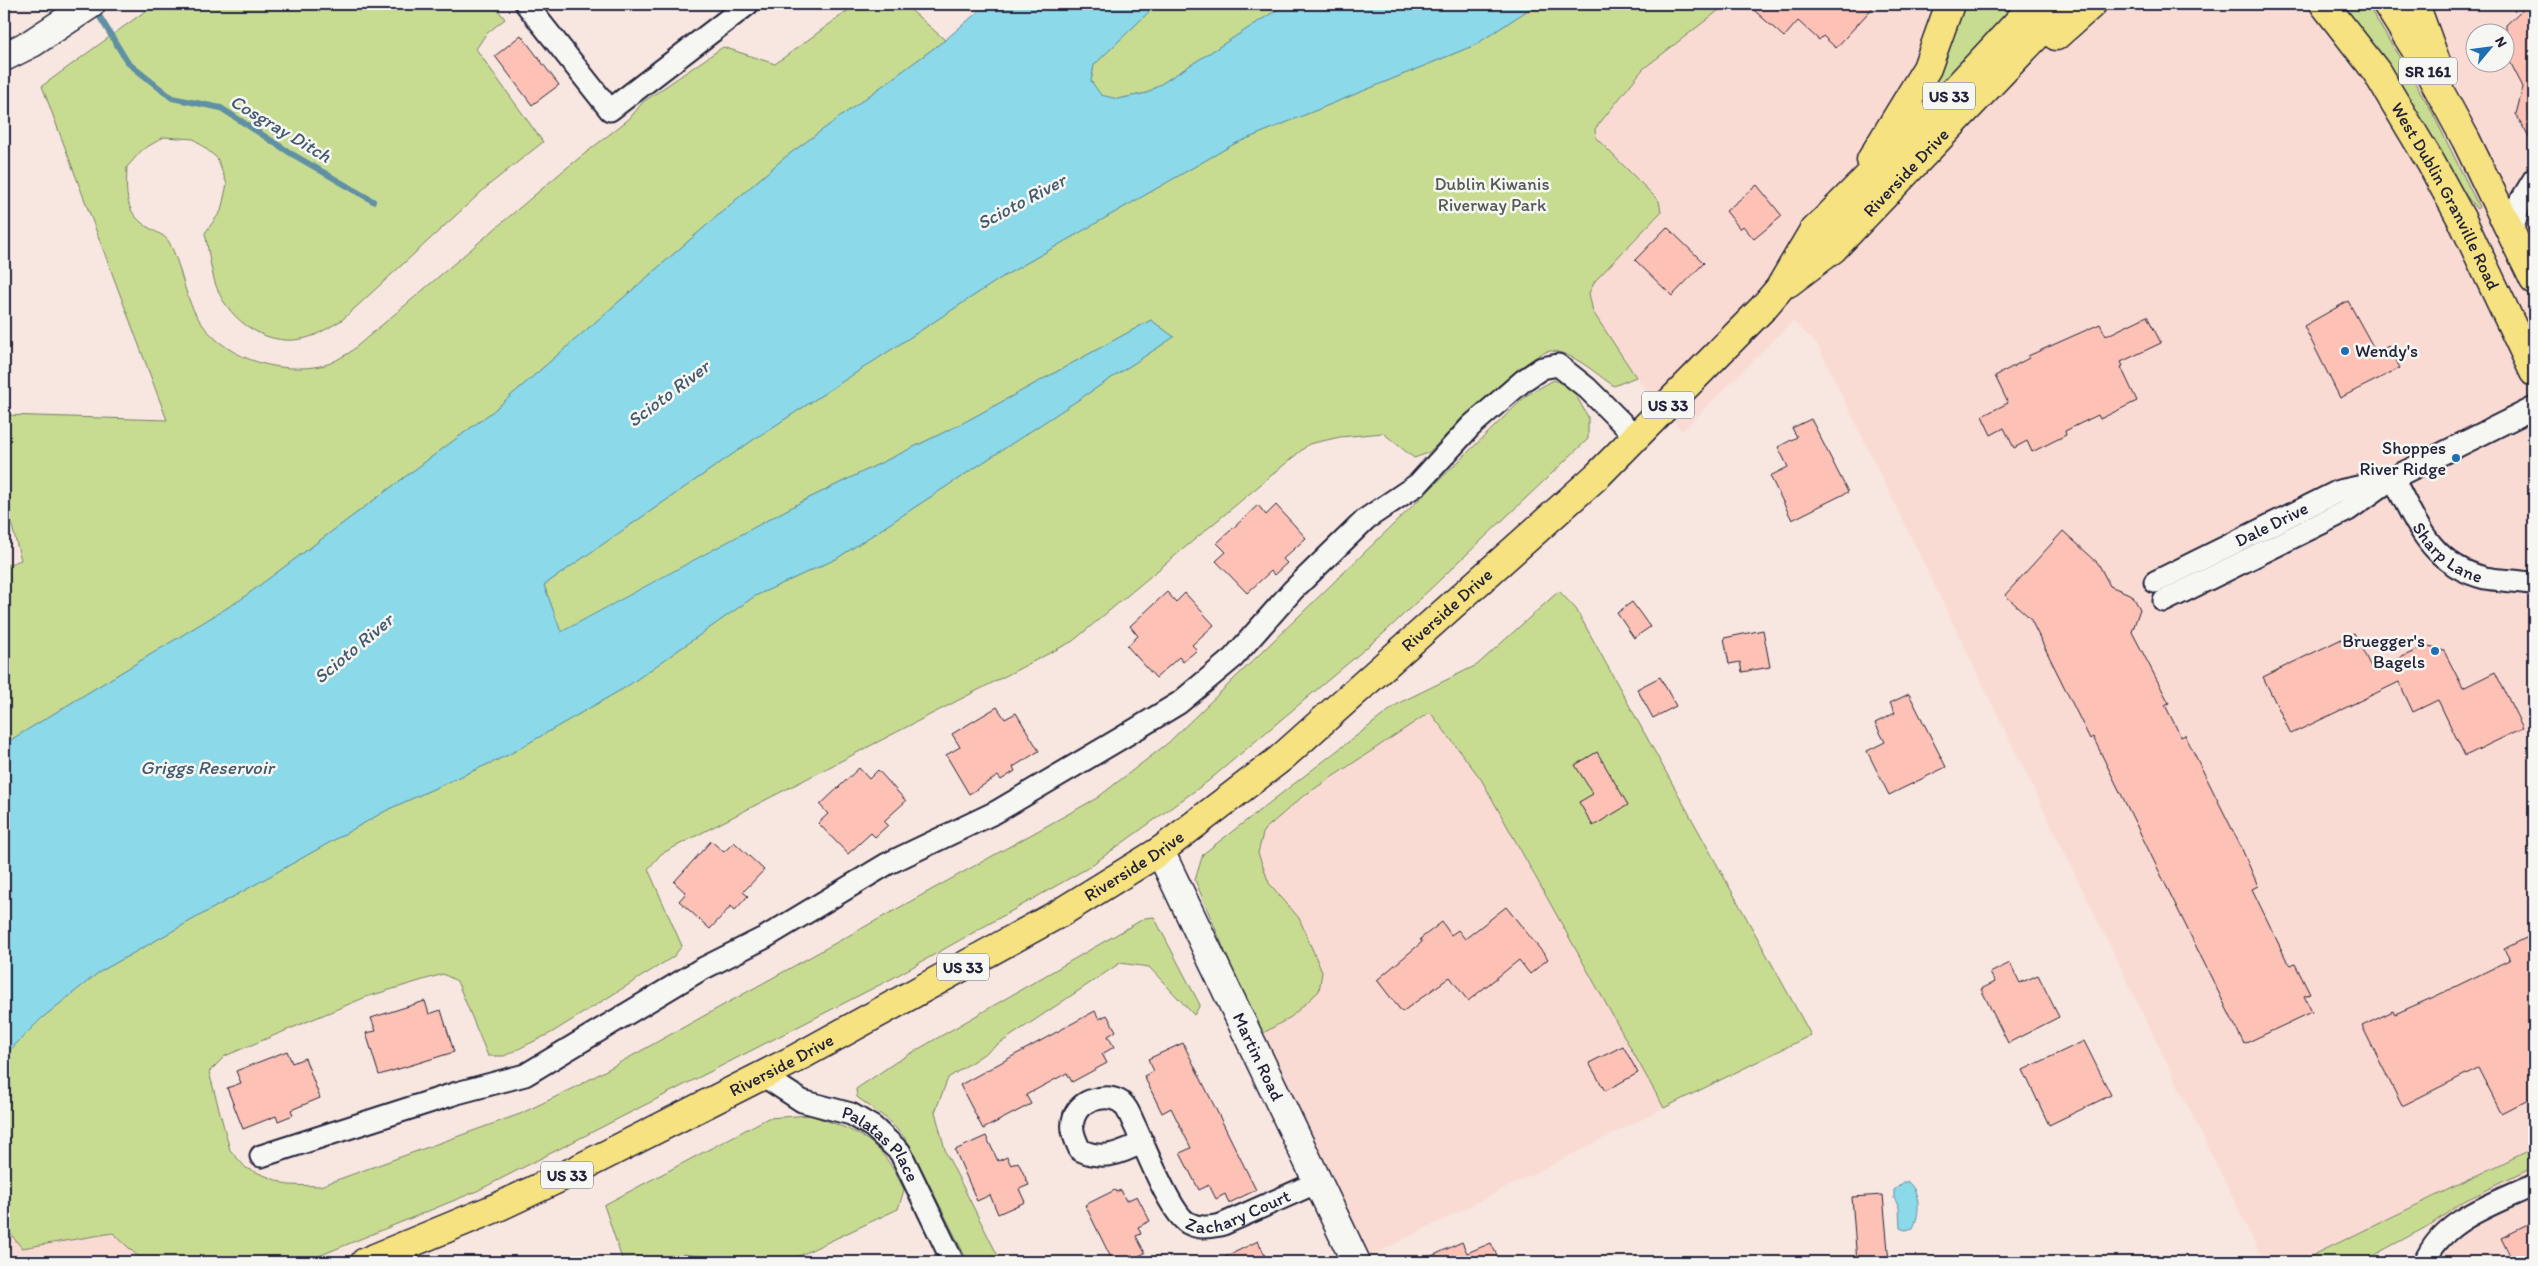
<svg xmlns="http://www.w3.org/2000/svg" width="2538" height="1266" viewBox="0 0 2538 1266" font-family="Itim,sans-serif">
	<rect width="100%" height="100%" fill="#f8e6e0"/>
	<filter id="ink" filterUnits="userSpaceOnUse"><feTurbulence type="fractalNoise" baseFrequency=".02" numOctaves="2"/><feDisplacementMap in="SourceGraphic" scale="10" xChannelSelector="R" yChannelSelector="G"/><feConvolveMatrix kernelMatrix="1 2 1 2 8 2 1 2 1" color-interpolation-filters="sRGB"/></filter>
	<g filter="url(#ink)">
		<!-- built -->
		<path fill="#fadbd3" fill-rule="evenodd" d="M 1727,4 L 1904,4 L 1909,12 L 1925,10 L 1996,93 L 2081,4 L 2534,4 L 2534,1148 L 2299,1262 L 2271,1262 L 2259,1252 L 1817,344 L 1793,321 L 1682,431 L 1636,377 L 1593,312 L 1589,293 L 1595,281 L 1659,201 L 1596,138 L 1595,129 L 1643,69 ZM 2476,32 L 2506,32 L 2506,62 L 2476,62 Z
			M 1430,712 L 1481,779 L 1664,1108 L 1367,1258 L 1260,1035 L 1291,1017 L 1299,918 L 1269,883 L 1258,853 L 1264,830 L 1302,797 Z
			M 2534,1167 L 2534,1262 L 2449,1262 L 2430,1225 L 2464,1201 Z
			M 4,1226 L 22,1248 L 114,1233 L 144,1262 L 4,1262 Z"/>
		<!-- green -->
		<path fill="#c8dc91" stroke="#757f66" d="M 155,4 L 493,4 L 505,19 L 486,34 L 476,49 L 543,142 L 490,184 L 342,320 C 333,325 324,331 315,335 C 277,351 236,328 219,293 C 211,276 209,252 205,233 L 221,211 L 227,184 L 217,158 L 194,139 L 164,137 L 142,150 L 127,167 C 126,194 124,214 151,229 C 157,233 165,235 169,242 C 181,264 183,291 195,313 C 219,358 278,376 325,365 C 333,363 341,357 349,353 L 564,170 L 629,119 L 643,102 L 723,47 L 775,64 L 857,4 L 904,4 L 945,40 L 784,158 L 492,412 L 240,600 L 4,744 L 4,566 L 21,560 L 4,496 L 4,415 L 167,420 L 42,86 Z
			M 1157,4 L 1286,4 L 1147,93 L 1117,99 L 1101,96 L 1091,81 L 1094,65 Z
			M 1537,4 L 1727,4 L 1643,69 L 1595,129 L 1596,138 L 1659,201 L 1661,212 L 1595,281 L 1589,293 L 1593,312 L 1636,377 L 1614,386 C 1596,374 1573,352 1551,351 C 1530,350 1447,435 1428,453 L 1414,458 L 1383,433 L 1340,437 L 1309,444 L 1073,641 L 661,854 L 648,869 L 682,946 L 673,957 L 551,1033 L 504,1056 L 488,1056 L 457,981 L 443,974 L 366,997 L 225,1056 L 209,1072 L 230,1150 L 246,1168 L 288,1185 L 320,1186 L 520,1114 L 574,1088 L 1097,798 L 1168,743 L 1527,395 L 1554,380 L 1573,390 L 1588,417 L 1588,439 L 1384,633 L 1207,782 L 1086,869 L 891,979 L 477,1191 L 314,1258 L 302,1262 L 144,1262 L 113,1233 L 22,1248 L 4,1226 L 4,1056 L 42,1018 L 98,973 L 389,809 L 508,755 L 626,687 L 755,596 L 836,559 L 1174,337 L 1151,320 L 963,423 L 803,501 L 561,633 L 544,585 L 753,440 L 1004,276 L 1234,144 L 1475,45 Z
			M 1960,4 L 2029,4 L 1942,96 L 1926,84 Z
			M 2337,4 L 2367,4 L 2430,108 L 2479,207 L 2477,209 L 2445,170 Z
			M 1559,591 L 1576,609 L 1811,1035 L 1664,1108 L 1481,779 L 1430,712 L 1302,797 L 1264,830 L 1258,853 L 1269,883 L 1299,918 L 1322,972 L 1319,991 L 1291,1017 L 1260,1035 L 1195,880 L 1203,854 L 1399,703 L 1477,665 Z
			M 1154,917 L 1200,1005 L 1194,1015 L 1149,967 L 1120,963 L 948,1078 L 935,1112 L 946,1153 L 1001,1262 L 968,1262 L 907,1140 L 887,1119 L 857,1097 L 856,1089 L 896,1062 L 1145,918 Z
			M 810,1115 C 860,1132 881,1139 904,1190 L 898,1209 L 786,1262 L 745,1262 L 683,1254 L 677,1262 L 623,1262 L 604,1205 L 768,1118 Z
			M 2534,1148 L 2534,1167 L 2464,1201 L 2430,1225 L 2361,1262 L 2299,1262 Z"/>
		<!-- water -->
		<path fill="#8bd9e9" stroke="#6190a3" d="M 987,4 L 1157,4 L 1094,65 L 1091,81 L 1101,95 L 1118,99 L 1147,93 L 1286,4 L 1537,4 L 1475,45 L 1234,144 L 1004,276 L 753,440 L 544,585 L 561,632 L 803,501 L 963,423 L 1151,320 L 1174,337 L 836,559 L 755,596 L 626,687 L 508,755 L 389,809 L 98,973 L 42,1018 L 4,1056 L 4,744 L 240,600 L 492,412 L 784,158 L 945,40 Z
			M 1904,1182 L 1908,1182 C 1921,1193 1920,1214 1913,1228 L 1905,1230 L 1900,1228 L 1899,1207 L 1894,1198 L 1894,1190 Z"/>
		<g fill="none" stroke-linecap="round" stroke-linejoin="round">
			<!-- stream -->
			<path stroke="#6190a3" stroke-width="6" d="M 95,9 L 128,63 L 172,98 L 221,108 L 292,154 L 373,201"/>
		</g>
		<!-- building -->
		<path fill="#fdc2b5" stroke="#22223b" d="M 1747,4 L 1876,4 L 1836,48 L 1823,36 L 1819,40 L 1798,21 L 1784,37 Z
			M 2528,4 L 2534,4 L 2534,147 L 2516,114 L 2523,87 L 2506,54 L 2506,25 Z
			M 521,35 L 559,85 L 532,105 L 495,56 Z
			M 1757,185 L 1782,216 L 1754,239 L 1743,226 L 1740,229 L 1726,211 Z
			M 1667,227 L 1704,263 L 1672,296 L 1635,260 Z
			M 2348,301 L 2376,352 L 2389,346 L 2400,368 L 2340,398 L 2304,326 Z
			M 2147,316 L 2161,343 L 2121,362 L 2123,366 L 2121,367 L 2137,401 L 2100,419 L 2098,415 L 2065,431 L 2066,435 L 2032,452 L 2027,441 L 2014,448 L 2004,428 L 1991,435 L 1982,416 L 2008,403 L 1995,376 L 2029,358 L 2028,356 L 2100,324 L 2106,336 Z
			M 1811,419 L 1848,492 L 1792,520 L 1770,476 L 1788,467 L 1778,447 L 1797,437 L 1792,428 Z
			M 1258,505 L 1266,515 L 1276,505 L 1306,538 L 1283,559 L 1287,563 L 1274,575 L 1271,571 L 1247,593 L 1216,561 L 1226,552 L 1217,543 Z
			M 2063,531 L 2098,563 L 2110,586 L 2132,595 L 2140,609 L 2132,632 L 2169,703 L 2165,705 L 2181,737 L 2185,735 L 2242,849 L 2258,886 L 2252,889 L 2286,959 L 2291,965 L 2295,964 L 2310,994 L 2304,996 L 2312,1012 L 2244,1044 L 2093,737 L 2090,739 L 2030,618 L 2005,595 Z
			M 1167,592 L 1176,602 L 1185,593 L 1214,625 L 1192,645 L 1197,650 L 1183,662 L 1179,657 L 1156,678 L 1127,646 L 1138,636 L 1130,626 Z
			M 1632,602 L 1650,627 L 1634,638 L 1617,613 Z
			M 1763,630 L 1770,667 L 1742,672 L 1740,662 L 1729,664 L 1724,638 Z
			M 2354,633 L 2373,671 L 2427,645 L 2444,651 L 2463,688 L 2495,672 L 2523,728 L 2465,756 L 2438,700 L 2413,712 L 2399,682 L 2291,734 L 2263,677 Z
			M 1660,677 L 1676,706 L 1653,718 L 1637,689 Z
			M 1909,694 L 1946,767 L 1889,795 L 1867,751 L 1885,742 L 1875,723 L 1895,713 L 1890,703 Z
			M 997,707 L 1005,719 L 1016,713 L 1039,751 L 1013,767 L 1015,771 L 1001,780 L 998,776 L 969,794 L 946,755 L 960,747 L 952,734 Z
			M 1597,752 L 1628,805 L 1593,826 L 1579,802 L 1593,794 L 1575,765 Z
			M 859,768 L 869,779 L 878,770 L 906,801 L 884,821 L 888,825 L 875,837 L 871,833 L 848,854 L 818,823 L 828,814 L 820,805 Z
			M 711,841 L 724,852 L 734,842 L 764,870 L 743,892 L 748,896 L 735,910 L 731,906 L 710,929 L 679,901 L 686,893 L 674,882 Z
			M 1506,907 L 1548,959 L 1530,974 L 1519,960 L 1468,1001 L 1450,977 L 1402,1012 L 1377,980 L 1422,942 L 1420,939 L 1442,922 L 1451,935 L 1458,930 L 1465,939 Z
			M 2534,934 L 2534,1096 L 2501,1113 L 2478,1068 L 2402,1106 L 2362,1026 L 2393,1011 L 2395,1014 L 2436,996 L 2510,960 L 2504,949 Z
			M 2010,963 L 2020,983 L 2038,975 L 2059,1017 L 2008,1043 L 1981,989 L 1995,982 L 1990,973 Z
			M 425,1001 L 429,1014 L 441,1010 L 454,1052 L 379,1075 L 366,1033 L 376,1031 L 371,1018 Z
			M 1095,1011 L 1099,1019 L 1107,1015 L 1116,1031 L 1108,1036 L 1114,1047 L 1102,1054 L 1107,1063 L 1072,1082 L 1067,1073 L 1026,1095 L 1031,1104 L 983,1129 L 960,1085 Z
			M 2084,1041 L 2111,1095 L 2049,1125 L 2023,1070 Z
			M 1183,1043 L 1256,1190 L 1229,1203 L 1225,1194 L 1216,1199 L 1209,1185 L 1199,1190 L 1180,1153 L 1191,1148 L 1171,1108 L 1162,1113 L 1144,1076 L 1154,1071 L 1148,1059 Z
			M 1623,1046 L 1638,1073 L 1605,1091 L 1589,1063 Z
			M 287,1051 L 292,1063 L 305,1058 L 320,1098 L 291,1110 L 293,1115 L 278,1121 L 276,1116 L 243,1129 L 227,1088 L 241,1083 L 236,1071 Z
			M 986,1136 L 998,1161 L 1007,1157 L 1011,1165 L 1018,1162 L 1029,1185 L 1019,1189 L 1025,1202 L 998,1214 L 990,1195 L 977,1201 L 955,1150 Z
			M 1115,1190 L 1116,1192 L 1121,1190 L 1126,1201 L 1137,1196 L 1150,1221 L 1138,1227 L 1141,1234 L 1136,1236 L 1145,1253 L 1125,1262 L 1113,1262 L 1085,1205 Z
			M 1883,1195 L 1889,1262 L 1857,1262 L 1852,1197 Z
			M 2534,1222 L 2534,1262 L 2513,1262 L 2501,1238 Z
			M 1258,1241 L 1268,1262 L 1215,1262 Z
			M 1462,1242 L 1467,1253 L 1491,1243 L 1500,1262 L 1419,1262 Z"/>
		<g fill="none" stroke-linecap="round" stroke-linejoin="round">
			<defs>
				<g id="street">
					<path d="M 526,4 L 610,110 L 748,4"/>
					<path d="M 2512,233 L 2520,202 L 2534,179"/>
					<path id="s1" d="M 2393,478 C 2416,522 2431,565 2485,578 C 2501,581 2518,580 2534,584"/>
					<path id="s2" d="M 2155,582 L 2339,491 L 2386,481"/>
					<path d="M 2164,601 L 2348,510 L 2393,478 L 2534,408"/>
					<path id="s3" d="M 762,1075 L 802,1101 L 851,1114 L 873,1127 L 900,1152 L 953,1262"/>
					<path id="s4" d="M 1143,1142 C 1121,1153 1103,1161 1080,1150 C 1075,1139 1070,1129 1074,1117 C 1077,1109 1084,1102 1093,1100 C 1102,1097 1110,1096 1119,1101 C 1127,1105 1131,1118 1135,1126 C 1145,1147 1170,1213 1188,1223 C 1199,1229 1209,1227 1221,1225 L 1318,1182"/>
					<path d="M 261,1156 L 457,1093 L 525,1075 L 700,970 L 764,938 L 887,864 L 996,812 L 1123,737 L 1179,703 L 1233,658 L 1293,590 L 1366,519 L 1418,484 L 1471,426 L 1524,380 L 1542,368 L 1558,365 L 1587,388 L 1636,437"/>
					<path d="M 2425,1262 C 2442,1219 2495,1204 2534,1185"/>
				</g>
				<g id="secondary">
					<path d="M 4,57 L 32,43 L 91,4"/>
					<path id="s5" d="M 1160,851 L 1356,1262"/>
				</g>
				<g id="primary">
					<path id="s6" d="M 2324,4 L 2376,71 L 2431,163 L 2462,220 L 2534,372"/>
					<path d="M 2387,4 L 2426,66 L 2466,140 L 2534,280"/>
					<path d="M 2415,4 L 2436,62"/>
					<path d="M 2056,36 L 2092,4"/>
					<path d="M 1871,160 L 1927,68 L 1950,4"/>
					<path id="s7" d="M 1788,283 L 1833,249 L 2067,4"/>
					<path id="s8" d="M 365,1262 L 498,1207 L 570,1173 L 793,1060 L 1060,913 L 1160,851 L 1280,759 L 1598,475 L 1762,309 L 1779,289 L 1812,233 L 1948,97 L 2035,4"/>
				</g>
			</defs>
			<!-- street casing -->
			<use href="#street" stroke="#22223b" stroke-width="25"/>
			<!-- secondary casing -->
			<use href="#secondary" stroke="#22223b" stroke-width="31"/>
			<!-- primary casing -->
			<use href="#primary" stroke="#22223b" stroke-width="31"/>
			<!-- street -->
			<use href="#street" stroke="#f6f6f2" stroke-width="21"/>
			<!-- secondary -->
			<use href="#secondary" stroke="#f6f6f2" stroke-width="28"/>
			<!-- primary -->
			<use href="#primary" stroke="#f6e281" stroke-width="28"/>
		</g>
	</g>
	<!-- markers -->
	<g fill="#1f6fb2" stroke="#f6f6f2" stroke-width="2">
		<circle cx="2345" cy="351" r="5"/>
		<circle cx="2456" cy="458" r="5"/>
		<circle cx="2435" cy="651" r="5"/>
	</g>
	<g text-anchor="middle" stroke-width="5" stroke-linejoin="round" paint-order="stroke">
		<!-- shield labels -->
		<g fill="#f6f6f2" stroke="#626272" stroke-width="1">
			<rect x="2399" y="57.5" width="58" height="27" rx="4"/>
			<rect x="1923" y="82.5" width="52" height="27" rx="4"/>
			<rect x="1642" y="391.5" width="52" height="27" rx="4"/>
			<rect x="937" y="953.5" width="52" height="27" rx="4"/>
			<rect x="541" y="1161.5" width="52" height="27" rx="4"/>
		</g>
		<g font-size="16" font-weight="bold" fill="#22223b">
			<text x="2428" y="77">SR 161</text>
			<text x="1949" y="102">US 33</text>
			<text x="1668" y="411">US 33</text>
			<text x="963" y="973">US 33</text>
			<text x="567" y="1181">US 33</text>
		</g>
		<!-- street labels -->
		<g font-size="18" fill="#22223b" stroke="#f6f6f2">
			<text dy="6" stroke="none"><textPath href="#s7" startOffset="162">Riverside Drive</textPath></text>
			<text dy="6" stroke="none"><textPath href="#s6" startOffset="228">West Dublin Granville Road</textPath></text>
			<text dy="6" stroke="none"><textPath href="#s2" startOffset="130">Dale Drive</textPath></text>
			<text dy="6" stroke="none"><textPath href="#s1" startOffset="95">Sharp Lane</textPath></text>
			<text dy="6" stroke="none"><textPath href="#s8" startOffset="1271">Riverside Drive</textPath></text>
			<text dy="6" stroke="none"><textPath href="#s8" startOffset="866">Riverside Drive</textPath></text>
			<text dy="6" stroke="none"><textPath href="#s5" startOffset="228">Martin Road</textPath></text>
			<text dy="6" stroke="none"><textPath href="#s8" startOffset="461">Riverside Drive</textPath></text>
			<text dy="6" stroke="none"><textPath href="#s3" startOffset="141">Palatas Place</textPath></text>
			<text dy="6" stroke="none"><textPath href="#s4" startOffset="349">Zachary Court</textPath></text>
		</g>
		<!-- park labels -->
		<g font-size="18" fill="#545a55" stroke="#f6f6f2">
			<text x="1492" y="190">Dublin Kiwanis<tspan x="1492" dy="21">Riverway Park</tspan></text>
		</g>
		<!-- poi labels -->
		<g font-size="18" fill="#22223b" stroke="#f6f6f2" text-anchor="end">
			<text x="2355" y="357" text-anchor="start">Wendy's</text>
			<text x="2446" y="454">Shoppes<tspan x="2446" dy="21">River Ridge</tspan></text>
			<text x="2425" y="647">Bruegger's<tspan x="2425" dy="21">Bagels</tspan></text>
		</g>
		<!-- water labels -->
		<g font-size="19" font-style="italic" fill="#42596f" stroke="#f6f6f2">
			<text transform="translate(281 128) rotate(31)" y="7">Cosgray Ditch</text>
			<text transform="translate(1021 201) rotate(-28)" y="7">Scioto River</text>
			<text transform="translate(668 393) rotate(-37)" y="7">Scioto River</text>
			<text transform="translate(353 648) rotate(-40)" y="7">Scioto River</text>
			<text x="207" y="774">Griggs Reservoir</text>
		</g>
	</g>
	<!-- margin -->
	<rect width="2538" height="1266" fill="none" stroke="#f6f6f2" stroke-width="20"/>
	<rect x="10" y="10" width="2518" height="1246" fill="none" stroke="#22223b" stroke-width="2" filter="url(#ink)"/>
	<!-- north arrow -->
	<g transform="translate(2490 48) rotate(61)"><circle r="24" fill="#f6f6f2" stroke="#a1a1a9"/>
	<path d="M0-4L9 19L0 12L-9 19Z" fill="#1f6fb2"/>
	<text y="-8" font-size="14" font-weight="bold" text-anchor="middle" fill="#22223b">N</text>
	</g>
</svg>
